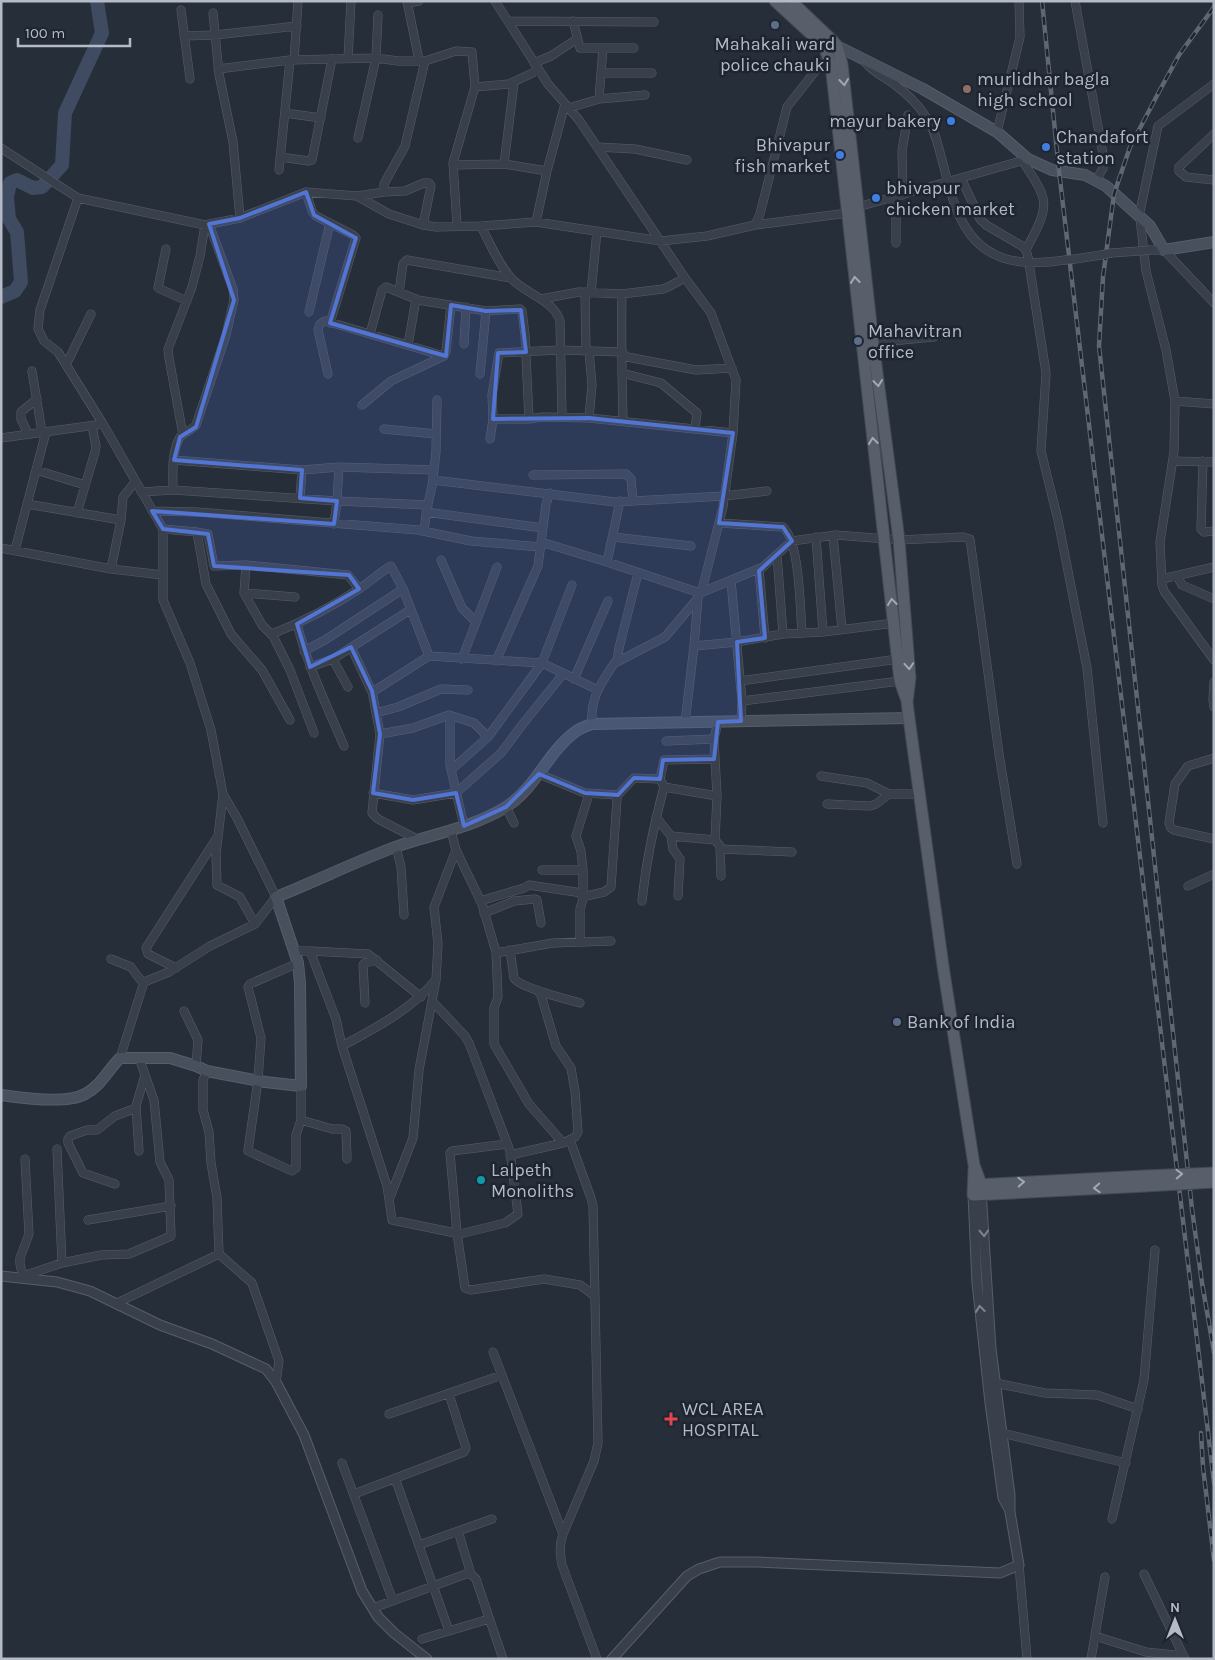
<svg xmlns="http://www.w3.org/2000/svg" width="1215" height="1660" viewBox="0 0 1215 1660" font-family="Karla,sans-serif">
	<rect width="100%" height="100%" fill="#262e3a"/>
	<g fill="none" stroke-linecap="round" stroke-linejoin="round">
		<!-- river -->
		<path stroke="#3e4b61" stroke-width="14" d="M 1,297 L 15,291 L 21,282 L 17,232 L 9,219 L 7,197 L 10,183 L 17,180 L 33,188 L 42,187 L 62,165 L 65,113 L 102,33 L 97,1"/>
		<defs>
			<path id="minor" d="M 407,1 L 419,60
				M 495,1 L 548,84 L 579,120 L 685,278 L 711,313 L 736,380 L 733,433 L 723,507 L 703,586 L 698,598 L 694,646 L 685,723
				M 1075,1 L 1103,154 L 1103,168 L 1096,181
				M 408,3 L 419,1
				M 181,10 L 190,79
				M 213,13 L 219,74 L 233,142 L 240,218
				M 508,21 L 654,22
				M 573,21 L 580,48 L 634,48
				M 184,36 L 215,35 L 297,26
				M 348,59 L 351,1
				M 294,60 L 298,1
				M 864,61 C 874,73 883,76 894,84 C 906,93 918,104 926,117 C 935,129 938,146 942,160 C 947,178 951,198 959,215 C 980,262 1018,267 1065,260
				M 534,63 L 551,56 L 577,39
				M 218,69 L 290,60 L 376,58 L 398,61 L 425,61 L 456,51 L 472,52 L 475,87 L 453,163 L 457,225
				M 601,73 L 652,73
				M 475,87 L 509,84 L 539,70
				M 599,99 L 603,48
				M 569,108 L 599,99 L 645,95
				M 285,113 L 321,118
				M 997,132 L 1020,37 L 1019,1
				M 1214,134 L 1179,167 L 1179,171 L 1186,177 L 1214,180
				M 358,138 L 376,58 L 378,15
				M 597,147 L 635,149 L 687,160
				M 1,148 L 78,198 L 205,225 L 240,218 L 306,192 L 357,196 L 389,214 L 423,225 L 436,227 L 481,226 L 536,222 L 661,241 L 707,236 L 755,225 L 848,213
				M 280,157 L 309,161 L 312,160 L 332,59
				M 1022,160 C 1029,172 1040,185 1043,198 C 1047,215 1033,235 1026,250
				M 504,164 L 514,83
				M 453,165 L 504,164 L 547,171
				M 279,170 L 290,60
				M 961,178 L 980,219 L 986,225 L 1022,246 L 1026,250 L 1028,257 L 1046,373 L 1041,451 L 1058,520 L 1087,668 L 1103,823
				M 306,192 L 312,211 L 316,216 L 353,235 L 356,238 L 330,323
				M 384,192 L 405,191 L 424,183 L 429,183 L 431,186 L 423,225
				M 903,195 L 902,151 L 908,115
				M 357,196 L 384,192 L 384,184 L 405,146 L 425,61
				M 78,198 L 40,310 L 38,329 L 44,341 L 58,352 L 103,424 L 163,529 L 163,600 L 190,663 L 211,730 L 223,794 L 237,818 L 276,897 L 255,924 L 210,946 L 169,972 L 144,982 L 120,1058
				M 892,198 L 896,219 L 896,243
				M 854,208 L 1028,159
				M 1139,216 L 1158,126 L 1214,84
				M 1140,218 L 1146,271 L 1166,350 L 1175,401 L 1174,452 L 1160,542 L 1162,585 L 1164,591 L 1214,660
				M 536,222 L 547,171 L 565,104
				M 755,225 L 760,214 L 787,107 L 828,55
				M 481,226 C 490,244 498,263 511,278 C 525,294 553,299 560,321 L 562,417
				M 166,249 L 158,288 L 187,301
				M 1151,250 L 1164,250 L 1214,303
				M 1111,253 L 1139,251
				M 1075,259 L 1101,255
				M 399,292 L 403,264 L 407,260 L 511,278
				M 585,292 L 586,351
				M 591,293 L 597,231
				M 622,294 C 621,336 622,378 623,420
				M 541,299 L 579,292 L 622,294 L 663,289 L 668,287 L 685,278
				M 309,312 L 330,223
				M 370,334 L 382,290 L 386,287 L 418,300 L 486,311 L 520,309 L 522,311 L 525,335 L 529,419
				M 869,343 L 934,337
				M 464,344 L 466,307
				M 408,345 L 416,299
				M 589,351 L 592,385 L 589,418
				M 622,356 L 696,370 L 732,368
				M 66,365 L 91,314
				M 32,371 L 42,432
				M 622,373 L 661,383 L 697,413 L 695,428
				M 328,374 L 318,330 C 319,324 321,322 326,321 L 444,356
				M 480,374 L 486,311
				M 1175,401 L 1214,404
				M 362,405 L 391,381 L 444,356 L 446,351 L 451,305
				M 493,419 L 529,419 L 543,417 L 589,418 L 733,433
				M 384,429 L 436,434
				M 28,434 L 21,419 L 21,412 L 37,399
				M 183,435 L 169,358 L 168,349 L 192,287 L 200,256 L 205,225
				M 1,438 L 103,424
				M 490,439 L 493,419 L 492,395 L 499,353 L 560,350 L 623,352
				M 174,460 L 302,470 L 339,467 L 434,470
				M 1173,461 L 1214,462
				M 1203,461 L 1201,529 L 1204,532 L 1214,531
				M 36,470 L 85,485
				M 533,475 L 626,474 L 631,479 L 633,501
				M 433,480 L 615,502 L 724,496 L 767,491
				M 173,490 C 173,474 171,452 180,437 C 184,432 192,430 196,425 L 226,335 L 234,300 L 233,289 L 209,224
				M 141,492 L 173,490 L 337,501 L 428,505
				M 300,498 L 302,470
				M 27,504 L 121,520
				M 152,511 L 197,512 L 418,530 L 471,541 L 541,547
				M 426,512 L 543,528
				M 77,513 L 95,452 L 96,446 L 92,426
				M 719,523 L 783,527 C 800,542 800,609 802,633
				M 334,524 L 337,501 L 339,467
				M 163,529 L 197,532 L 206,584 L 231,634 L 262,670 L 290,720
				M 424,531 L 427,508 L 432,486 L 436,452 L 437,400
				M 196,532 L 208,534 L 214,566 L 246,565 L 348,575 L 359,589
				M 833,536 L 842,629
				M 613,537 L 691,546
				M 816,537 L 823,632
				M 541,542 L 607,562 L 700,593 L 763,567 L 792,541 L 836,535 L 899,540 L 963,537 L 970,539 L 999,754 L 1017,864
				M 1,548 L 111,569 L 163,575
				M 15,550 L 46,432
				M 777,555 L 783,634
				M 441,560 L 462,608 L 476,622
				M 607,562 L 620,501
				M 246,565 L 244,593 L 262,625 L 273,636 L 290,670 L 314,733
				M 111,569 L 121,520 L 123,497 L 135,482
				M 759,569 L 765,638
				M 1177,576 L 1182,585 L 1214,599
				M 1162,579 L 1214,567
				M 731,581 L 742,701 L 741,721
				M 244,593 L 295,597
				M 297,624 C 308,667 327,706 344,746
				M 272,634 C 302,622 332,607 359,589 C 370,582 380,572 391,566 L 403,589 L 429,656 L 542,663 L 598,690
				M 694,646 L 737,642 L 783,634 L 823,632 L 895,623
				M 351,647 L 371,690 L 374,691 L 429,656
				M 304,651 L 325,640 L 403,589
				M 333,659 L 348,687
				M 462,659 L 497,567
				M 496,661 L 538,566 L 546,504 L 550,493
				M 617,662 L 619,648 L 638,573
				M 310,667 L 333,659 L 410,610
				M 574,679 L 608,601
				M 740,681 L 898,659
				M 1214,682 L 1213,700 L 1214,707
				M 372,691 L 380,734 L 372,813 L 378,819 L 419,840
				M 742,701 L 900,681
				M 376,713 L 398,707 L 441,689 L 468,690
				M 450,716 L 450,765 L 464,826
				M 592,724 C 590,698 601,683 615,662 L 617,662 L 665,637 L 698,598
				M 380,734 L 413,728 L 449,715 L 474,723 L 488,737
				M 666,741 L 714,739
				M 1214,758 L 1188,766 L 1175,784 L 1169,823 L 1171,828 L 1174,830 L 1214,839
				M 451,770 L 488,737 L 542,663 L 572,585
				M 539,774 L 585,793 L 618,795
				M 821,776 L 867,783 L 889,794 L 918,794
				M 660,779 L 664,760 L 714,759
				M 373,793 L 413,800 L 456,793 L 501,753 L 522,725 L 563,674
				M 223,794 L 216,854 L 217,885 L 240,897 L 255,924
				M 827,804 L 870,806 L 876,804 L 889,794
				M 506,807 L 514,823
				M 656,817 L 671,836 L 673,849 L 680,859 L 678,896
				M 671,836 L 715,840 L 720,846 L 721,876
				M 715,840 L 717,796 L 714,739 L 718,722
				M 396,847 L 401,867 L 404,915
				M 720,849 L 792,852
				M 456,850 L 482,904 L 496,952 L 498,997 L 494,1008 L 494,1044 L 529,1104 L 563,1143
				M 542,870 L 583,870
				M 1188,886 L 1214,874
				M 582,897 L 604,892 L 611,887 L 617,799 L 618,795 L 634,778 L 660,779 L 664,787 L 717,796
				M 480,901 L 524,888 L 529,885 L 582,893
				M 642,901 C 646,862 654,824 664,787
				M 484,913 L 514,901 L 535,899 L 537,900 L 541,923
				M 580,941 L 580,909 L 583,899 L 583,870 L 581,851 L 576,836 L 589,794
				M 510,950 L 514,978 C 520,988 567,999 580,1003
				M 294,951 L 310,951 L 336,1019 L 342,1046 L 387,1186 L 392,1220 L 460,1234 L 505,1223 L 518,1214 L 510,1151 L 469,1043 L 465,1036 L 432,1001
				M 310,951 L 368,954 L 421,997
				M 496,953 L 553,943 L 611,941
				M 111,959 L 131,967 L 136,974 L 143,983
				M 298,963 L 250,984 L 248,987 L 261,1038 L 258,1080 L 248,1151 L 292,1171 L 296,1168 L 296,1135 L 301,1120 L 301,1086
				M 176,968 L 148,954 L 146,948 L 218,836
				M 365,1003 L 363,965 L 365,963 L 377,960
				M 184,1011 L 198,1040 L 196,1066
				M 342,1046 C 377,1027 409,1011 436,980
				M 207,1071 L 203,1080 L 203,1110 L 209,1132 L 211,1163 L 217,1198 L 219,1254
				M 301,1120 L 332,1129 L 342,1129 L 346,1131 L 347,1159
				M 570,1140 L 591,1198 L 593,1206 L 598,1443 L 594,1461 L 563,1534 C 559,1545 560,1554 562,1565 L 597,1659
				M 507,1144 L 452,1151 L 450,1153 L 457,1233 L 465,1288 L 471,1290 L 544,1279 L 580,1285 L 595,1296
				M 57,1149 L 62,1263
				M 139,1151 L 136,1106 L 145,1075
				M 510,1155 L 563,1143 L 575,1137 L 578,1132 L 575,1091 L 571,1068 L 556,1046 L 541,995 L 538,991
				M 115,1184 L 83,1173 L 68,1143 L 68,1139 L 70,1136 L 87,1130 L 97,1130 L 115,1116 L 136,1108
				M 390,1197 L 413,1138 L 419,1070 L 436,980 L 438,944 L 434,907 L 456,850 L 451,831
				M 88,1220 L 171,1206
				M 20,1277 L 62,1263 L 101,1255 L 129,1254 L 171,1236 L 169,1180 L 160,1162 L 154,1100 L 139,1058
				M 23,1277 L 20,1264 L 20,1258 L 29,1234 L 25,1159
				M 117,1303 L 219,1254 L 252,1283 L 279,1361 L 276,1382
				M 493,1352 L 563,1534
				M 995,1383 L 1045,1393 L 1097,1395 L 1138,1409
				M 389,1414 L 502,1375
				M 1002,1433 L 1126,1463
				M 342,1463 L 393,1601
				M 395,1478 L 449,1631
				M 354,1494 L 464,1452 L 466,1448 L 449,1394
				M 1112,1519 L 1144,1380 L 1155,1250
				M 458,1531 L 471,1574
				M 419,1545 L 492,1519
				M 1019,1565 L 1027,1659
				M 1144,1574 L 1185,1659
				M 373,1608 L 466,1574 L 471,1574 L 476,1579 L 503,1659
				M 1095,1636 L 1146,1652 L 1184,1656
				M 422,1639 L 489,1619
				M 1091,1659 L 1105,1577"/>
			<path id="tertiary" d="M 973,1195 L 977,1283 L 990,1403 L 1003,1498 L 1010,1511
				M 1,1276 L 57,1282 L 90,1291 L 160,1325 L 212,1344 L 266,1369 L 276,1382 L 304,1435 L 362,1591 L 378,1617 L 394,1633 L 427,1659
				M 612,1659 L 687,1576 L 699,1569 L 720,1562 L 756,1562 L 1000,1573 L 1019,1565 L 1010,1512 L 1010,1495 L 991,1349 L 981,1190"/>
			<path id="secondary" d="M 832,50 L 837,46 L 923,89 L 997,132 L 1028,159 L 1052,170 L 1085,175 L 1106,186 L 1150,226 L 1164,250 L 1214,242
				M 1,1095 C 21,1098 68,1104 85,1094 C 101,1086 108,1070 120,1058 L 170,1058 L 196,1066 L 207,1071 L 265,1082 L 301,1086 L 300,983 L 298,963 L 276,897 C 316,881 355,862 395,847 C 432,834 472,828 506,807 C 536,788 547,753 575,732 C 580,728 586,726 592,724 L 909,718"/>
			<path id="primary" d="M 775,1 L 824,46 L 831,65 L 900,681 L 906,698
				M 791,1 L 833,41 L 837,46 L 842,64 L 873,342 L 899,540 L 910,678 L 907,702 L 909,718 L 943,966 L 974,1165 L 981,1184
				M 974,1169 L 973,1195 L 1146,1186
				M 974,1185 L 1145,1176"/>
		</defs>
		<!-- minor casing -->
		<use href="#minor" stroke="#585e69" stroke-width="9"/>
		<!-- tertiary casing -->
		<use href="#tertiary" stroke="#585e69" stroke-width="11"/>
		<!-- secondary casing -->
		<use href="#secondary" stroke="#585e69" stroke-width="12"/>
		<!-- primary casing -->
		<use href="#primary" stroke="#434954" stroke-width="13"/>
		<!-- minor -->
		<use href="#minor" stroke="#3a404b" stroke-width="8"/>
		<!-- tertiary -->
		<use href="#tertiary" stroke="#3a404b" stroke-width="9"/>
		<!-- secondary -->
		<use href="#secondary" stroke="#484f5d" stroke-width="10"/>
		<!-- primary -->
		<use href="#primary" stroke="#585f6b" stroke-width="11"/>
		<defs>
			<path id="rail" d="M 1042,1 L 1059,171 L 1214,1483
				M 1214,7 L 1179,55 L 1161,88 L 1130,147 L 1114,194 L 1103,277 L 1099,346 L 1192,1209 L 1202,1283 L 1214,1352
				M 1201,1433 L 1203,1467 L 1214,1560"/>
		</defs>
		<!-- rail casing -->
		<use href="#rail" stroke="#606774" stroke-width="4.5"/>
		<!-- rail -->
		<use href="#rail" stroke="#1f2530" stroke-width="2.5" stroke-dasharray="8" stroke-linecap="butt"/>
		<defs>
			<path id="minor-bridge" d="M 1139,251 L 1151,250
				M 1101,255 L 1111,253
				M 1065,260 L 1075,259"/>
			<path id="primary-bridge" d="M 1145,1176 L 1214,1173
				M 1146,1186 L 1214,1182"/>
		</defs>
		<!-- minor-bridge casing -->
		<use href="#minor-bridge" stroke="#585e69" stroke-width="9" stroke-linecap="butt"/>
		<!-- primary-bridge casing -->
		<use href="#primary-bridge" stroke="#434954" stroke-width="13" stroke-linecap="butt"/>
		<!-- minor-bridge -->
		<use href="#minor-bridge" stroke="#3a404b" stroke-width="8"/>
		<!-- primary-bridge -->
		<use href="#primary-bridge" stroke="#585f6b" stroke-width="11"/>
	</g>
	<!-- one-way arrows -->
	<defs><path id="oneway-chevron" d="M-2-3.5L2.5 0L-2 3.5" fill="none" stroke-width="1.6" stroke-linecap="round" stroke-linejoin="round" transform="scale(1.25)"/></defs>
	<g stroke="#a2a9b4">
		<use href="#oneway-chevron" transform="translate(844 82) rotate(84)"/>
		<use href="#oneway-chevron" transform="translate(855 280) rotate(-96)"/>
		<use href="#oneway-chevron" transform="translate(878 383) rotate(83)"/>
		<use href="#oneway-chevron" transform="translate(873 441) rotate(-97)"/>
		<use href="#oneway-chevron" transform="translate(892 602) rotate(-97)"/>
		<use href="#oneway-chevron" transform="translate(909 666) rotate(86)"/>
		<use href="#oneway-chevron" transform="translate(1179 1174) rotate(-2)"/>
		<use href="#oneway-chevron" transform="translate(1021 1182) rotate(-3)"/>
		<use href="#oneway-chevron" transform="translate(1097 1188) rotate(177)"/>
	</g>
	<g stroke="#7e848f">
		<use href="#oneway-chevron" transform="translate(984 1233) rotate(87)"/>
		<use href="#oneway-chevron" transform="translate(980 1309) rotate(-96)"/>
	</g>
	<!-- marked area -->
	<path fill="#5274d2" fill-opacity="0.2" stroke="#5274d2" stroke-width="4" stroke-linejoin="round" d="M 306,192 L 314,215 L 356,238 L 330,323 L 446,356 L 451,305 L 486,311 L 521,310 L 526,352 L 498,353 L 493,419 L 589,418 L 733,433 L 719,523 L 783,527 L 792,541 L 759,571 L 765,638 L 737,642 L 741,721 L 718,722 L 714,759 L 663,760 L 660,779 L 634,778 L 618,795 L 585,793 L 539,774 L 506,807 L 464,826 L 456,793 L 413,800 L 373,793 L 380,734 L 372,691 L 351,647 L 310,667 L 297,624 L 359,589 L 349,575 L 214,566 L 208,534 L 163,529 L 152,511 L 334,524 L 337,501 L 300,498 L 302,470 L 174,460 L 180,437 L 196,427 L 234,300 L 209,224 L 240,218 Z"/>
	<!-- markers -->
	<g fill="#5c6f8a" stroke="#1f2530" stroke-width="2">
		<circle cx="775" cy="25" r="5"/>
		<circle cx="858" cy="341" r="5"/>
		<circle cx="897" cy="1022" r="5"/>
	</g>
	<circle fill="#8d6e63" stroke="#1f2530" stroke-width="2" cx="967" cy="89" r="5"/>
	<g fill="#3f7fe0" stroke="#1f2530" stroke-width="2">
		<circle cx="951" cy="121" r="5"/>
		<circle cx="1046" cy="147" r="5"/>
		<circle cx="840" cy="155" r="5"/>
		<circle cx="876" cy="198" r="5"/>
	</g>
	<circle fill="#0f9aa8" stroke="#1f2530" stroke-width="2" cx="481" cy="1180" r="5"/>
	<path fill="#e0444e" stroke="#1f2530" stroke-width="2" d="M668.5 1411.5h5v5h5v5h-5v5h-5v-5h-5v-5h5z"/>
	<g text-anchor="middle" stroke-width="5" stroke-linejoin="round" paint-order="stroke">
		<!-- poi labels -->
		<g font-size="18" fill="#b5bbc6" stroke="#1f2530" text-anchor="start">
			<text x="775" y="50" text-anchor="middle">Mahakali ward<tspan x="775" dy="21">police chauki</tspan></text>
			<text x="977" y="85">murlidhar bagla<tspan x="977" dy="21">high school</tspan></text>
			<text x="941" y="127" text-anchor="end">mayur bakery</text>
			<text x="1056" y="143">Chandafort<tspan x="1056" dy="21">station</tspan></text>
			<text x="830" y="151" text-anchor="end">Bhivapur<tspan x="830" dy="21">fish market</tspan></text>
			<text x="886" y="194">bhivapur<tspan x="886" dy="21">chicken market</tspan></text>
			<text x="868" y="337">Mahavitran<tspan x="868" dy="21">office</tspan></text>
			<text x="907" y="1028">Bank of India</text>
			<text x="491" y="1176">Lalpeth<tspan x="491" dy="21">Monoliths</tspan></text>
			<text x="682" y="1415">WCL AREA<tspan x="682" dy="21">HOSPITAL</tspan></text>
		</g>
	</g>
	<!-- border -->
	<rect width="1215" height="1660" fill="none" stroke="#b5bbc6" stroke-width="5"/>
	<!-- north arrow -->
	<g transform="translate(1175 1620)" stroke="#1f2530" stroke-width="4" paint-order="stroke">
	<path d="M0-4L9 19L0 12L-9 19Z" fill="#b5bbc6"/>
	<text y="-8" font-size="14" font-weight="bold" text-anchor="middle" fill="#b5bbc6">N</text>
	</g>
	<!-- scale -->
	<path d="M18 38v8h112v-8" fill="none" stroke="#b5bbc6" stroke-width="2.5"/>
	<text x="25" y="38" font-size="15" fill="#b5bbc6" stroke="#1f2530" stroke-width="4" paint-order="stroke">100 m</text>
</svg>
